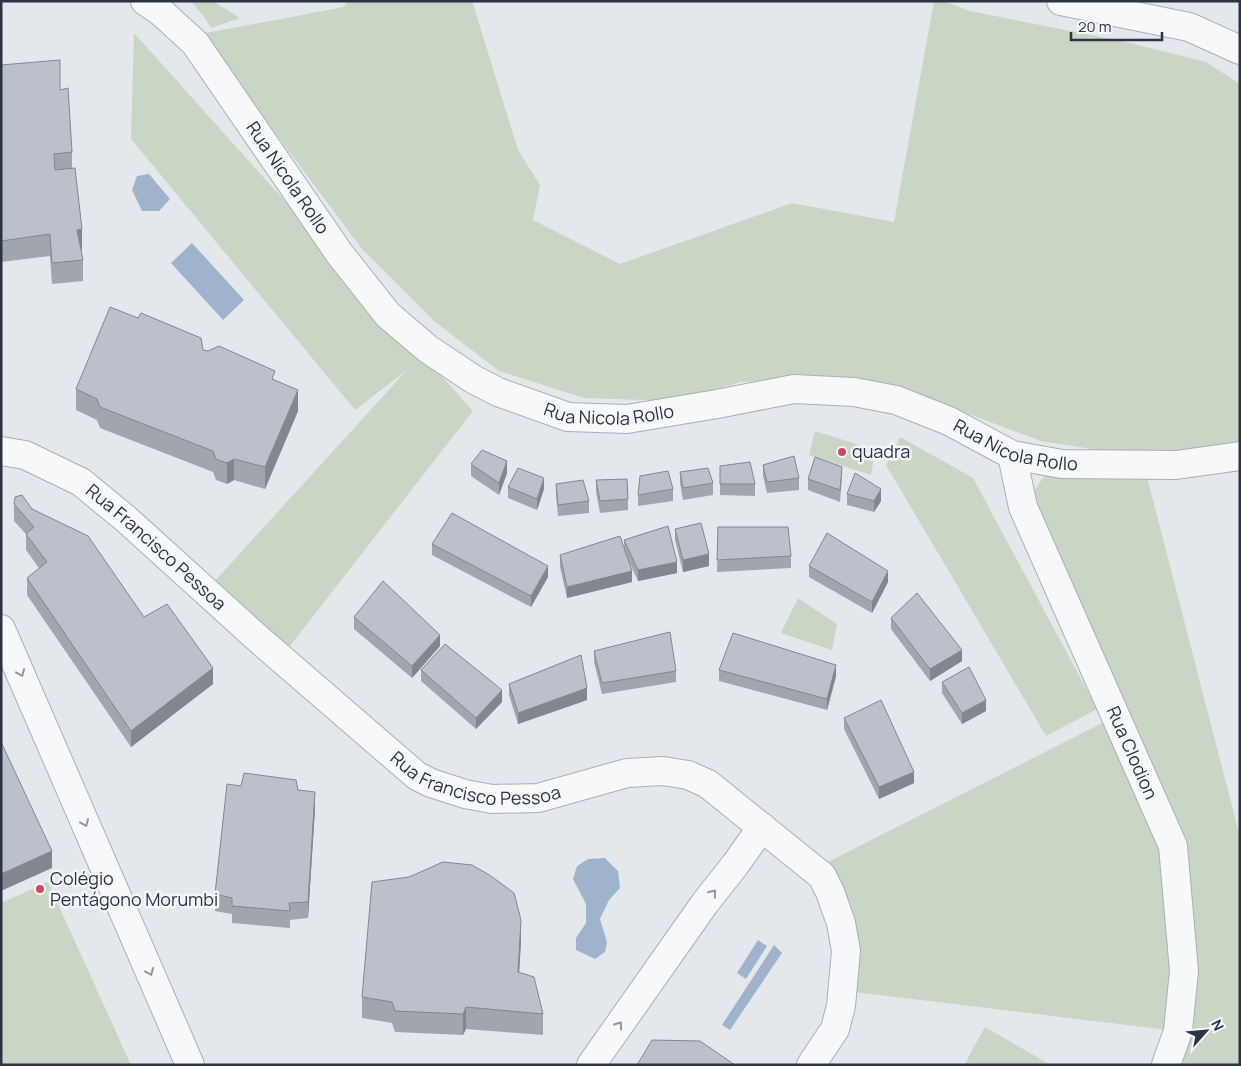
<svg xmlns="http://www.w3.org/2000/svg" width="1241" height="1066" viewBox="0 0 1241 1066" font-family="Manrope,sans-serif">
	<rect width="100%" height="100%" fill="#e4e7ec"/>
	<!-- green -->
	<path fill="#c9d6c5" d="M 191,1 L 213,1 L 240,18 L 211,28 L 204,17 Z
		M 347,1 L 475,1 L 473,4 L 518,150 L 540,185 L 533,220 L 620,264 L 792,203 L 894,222 L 934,1 L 944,1 L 970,11 L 1126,42 L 1206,62 L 1240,84 L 1240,443 L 1181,451 L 1105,451 L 1041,441 L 913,393 L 821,377 L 741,382 L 673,401 L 584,398 L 499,371 L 434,321 L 362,249 L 201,34 L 344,7 Z
		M 134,33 L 473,411 L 286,651 L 213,583 L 407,370 L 355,410 L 131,139 Z
		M 815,431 L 875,450 L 871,475 L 809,455 Z
		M 900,437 L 973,478 L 1097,709 L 1046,736 L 886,465 Z
		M 1049,469 L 1147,477 L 1240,837 L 1240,1065 L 1166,1065 L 1177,1031 L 854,992 L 814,869 L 1116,716 L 1023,507 Z
		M 798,598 L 837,624 L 832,650 L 781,633 Z
		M 48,882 L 131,1065 L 1,1065 L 1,903 Z
		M 985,1027 L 1051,1065 L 964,1065 Z"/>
	<!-- water -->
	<path fill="#9fb4cc" d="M 149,174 L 170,199 L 159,211 L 142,211 L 132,190 L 137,176 Z
		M 192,243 L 244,300 L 223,320 L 171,263 Z
		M 605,858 L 618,871 L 620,888 L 609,900 L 600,919 L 607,942 L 605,952 L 595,959 L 576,950 L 576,938 L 586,923 L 586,904 L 573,879 L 577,866 L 588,859 Z
		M 758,940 L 767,946 L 746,979 L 737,973 Z
		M 774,945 L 782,953 L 730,1030 L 722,1025 Z"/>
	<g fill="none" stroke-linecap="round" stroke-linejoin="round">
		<defs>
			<g id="minor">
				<path id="s1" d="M 145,1 L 161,12 L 195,43 L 339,253 L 388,315 L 428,349 L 473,379 L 498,392 L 568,417 L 627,419 L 717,404 L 794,389 L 854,392 L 896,400 L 949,421 L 1012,455 L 1062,464 L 1176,465 L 1240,456"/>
				<path d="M 1061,1 L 1189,27 L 1240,50"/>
				<path id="s2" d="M 1,451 L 25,455 L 81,482 L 126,519 L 255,636 L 417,776 L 431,783 L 465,794 L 492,799 L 538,798 L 627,773 L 663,771 L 688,775 L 708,784 L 822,876 L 830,892 L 841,923 L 846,951 L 841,1006 L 835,1029 L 811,1065"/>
				<path id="s3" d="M 1012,455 L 1023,507 L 1173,846 L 1184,971 L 1178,1031 L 1166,1065"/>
				<path d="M 1,629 L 190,1065"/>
				<path d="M 591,1065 L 705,903 L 735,865 L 762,827"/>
			</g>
		</defs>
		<!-- minor casing -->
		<use href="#minor" stroke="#a9aeb7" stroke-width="30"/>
		<!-- minor -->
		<use href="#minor" stroke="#f7f8fa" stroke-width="28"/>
	</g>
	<!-- wall -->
	<path fill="#a1a5ae" d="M 1,65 L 60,90 L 72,152 L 72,168 L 82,250 L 81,250 L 83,260 L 83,281 L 52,284 L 50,256 L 1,262 Z
		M 203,350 L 275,380 L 298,411 L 265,489 L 234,480 L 227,484 L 216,480 L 213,472 L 100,428 L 97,420 L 76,410 L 76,389 Z
		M 471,464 L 507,473 L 499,495 L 471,476 Z
		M 763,465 L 799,478 L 799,490 L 767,493 L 763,476 Z
		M 720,466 L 755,484 L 755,496 L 720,495 Z
		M 680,472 L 713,483 L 713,495 L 683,500 L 680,483 Z
		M 842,478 L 840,502 L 808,490 L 808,479 Z
		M 596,480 L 628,499 L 628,510 L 600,513 L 596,492 Z
		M 556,484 L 589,501 L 589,513 L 558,516 L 556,495 Z
		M 508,487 L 544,489 L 537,510 L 508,498 Z
		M 673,489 L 673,501 L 638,506 L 638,495 Z
		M 847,494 L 881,501 L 874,512 L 847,505 Z
		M 14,504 L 32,509 L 213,684 L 131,747 L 27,595 L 27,578 L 39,568 L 26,550 L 26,534 L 14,521 Z
		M 718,527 L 791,556 L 791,568 L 717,572 Z
		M 675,529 L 709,566 L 683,572 L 675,540 Z
		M 624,540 L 677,573 L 638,581 L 628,559 L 632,582 L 567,598 L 560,567 L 560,555 L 624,549 Z
		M 432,544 L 548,577 L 531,607 L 432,555 Z
		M 809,566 L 888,582 L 872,613 L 809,577 Z
		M 354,617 L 440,646 L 412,678 L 354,629 Z
		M 891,618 L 962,661 L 930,681 L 891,629 Z
		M 594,651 L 676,671 L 676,682 L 602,694 L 594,662 Z
		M 421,670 L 502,702 L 476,729 L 421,681 Z
		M 719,670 L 836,676 L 827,710 L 719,681 Z
		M 942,682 L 986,711 L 962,724 L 942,693 Z
		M 509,684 L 587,700 L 518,724 L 509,695 Z
		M 844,718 L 914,783 L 879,799 L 844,729 Z
		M 241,786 L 298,790 L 315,809 L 308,918 L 290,920 L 290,928 L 232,923 L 232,914 L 215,911 L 215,894 Z
		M 521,941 L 519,972 L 543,1014 L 543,1035 L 466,1029 L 463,1035 L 395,1032 L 392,1023 L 362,1018 L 362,997 Z"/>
	<!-- shaded-wall -->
	<path fill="#83868d" d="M 82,229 L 82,250 L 77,251 L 77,230 Z
		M 298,390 L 298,411 L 265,489 L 265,467 Z
		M 234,459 L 234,480 L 227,484 L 227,463 Z
		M 507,461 L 507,473 L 499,495 L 499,483 Z
		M 544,478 L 544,489 L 537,510 L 537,499 Z
		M 881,489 L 881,501 L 874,512 L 874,501 Z
		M 709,554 L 709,566 L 683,572 L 683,560 Z
		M 677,562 L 677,573 L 638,581 L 638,570 Z
		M 548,566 L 548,577 L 531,607 L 531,596 Z
		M 632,571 L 632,582 L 567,598 L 567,587 Z
		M 888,571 L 888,582 L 872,613 L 872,602 Z
		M 440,635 L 440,646 L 412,678 L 412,666 Z
		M 962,650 L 962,661 L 930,681 L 930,669 Z
		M 836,665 L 836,676 L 827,710 L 827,699 Z
		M 213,668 L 213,684 L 131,747 L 131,731 Z
		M 587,688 L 587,700 L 518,724 L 518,713 Z
		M 502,690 L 502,702 L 476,729 L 476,718 Z
		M 986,700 L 986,711 L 962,724 L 962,713 Z
		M 914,772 L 914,783 L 879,799 L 879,787 Z
		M 315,792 L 315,809 L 308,918 L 308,902 Z
		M 52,851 L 52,868 L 1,891 L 1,874 Z
		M 521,920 L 521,941 L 518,993 L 518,972 Z
		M 466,1007 L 466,1029 L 463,1035 L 463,1014 Z"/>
	<!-- building -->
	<path fill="#bbc0ca" stroke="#83868d" d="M 60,60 L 60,90 L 68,88 L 72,152 L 54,154 L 55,170 L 75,168 L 82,229 L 77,230 L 83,260 L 52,263 L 50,234 L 1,241 L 1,65 Z
		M 110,307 L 138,318 L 141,313 L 201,338 L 203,350 L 208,351 L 219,346 L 275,371 L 272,379 L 298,390 L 265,467 L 234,459 L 227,463 L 216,459 L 213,451 L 100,407 L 97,399 L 76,389 Z
		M 482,450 L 507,461 L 499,483 L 471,464 Z
		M 794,456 L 799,478 L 767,482 L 763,465 Z
		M 815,457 L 842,467 L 840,490 L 808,479 Z
		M 750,462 L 755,484 L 720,484 L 720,466 Z
		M 518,468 L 544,478 L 537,499 L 508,487 Z
		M 708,468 L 713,483 L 683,488 L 680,472 Z
		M 668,471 L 673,489 L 638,495 L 640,476 Z
		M 855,473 L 881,489 L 874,501 L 847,494 Z
		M 627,479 L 628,499 L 600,501 L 596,480 Z
		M 583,480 L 589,501 L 558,505 L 556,484 Z
		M 22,495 L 32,509 L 88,536 L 144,617 L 167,604 L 213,668 L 131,731 L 27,578 L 47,562 L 26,534 L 34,527 L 14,504 L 15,497 Z
		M 452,513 L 548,566 L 531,596 L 432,544 Z
		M 701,523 L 709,554 L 683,560 L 675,529 Z
		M 668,526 L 677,562 L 638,570 L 624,540 Z
		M 718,527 L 788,527 L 791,556 L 717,560 Z
		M 827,533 L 888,571 L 872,602 L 809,566 Z
		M 620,536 L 632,571 L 567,587 L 560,555 Z
		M 383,581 L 440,635 L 412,666 L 354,617 Z
		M 917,593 L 962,650 L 930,669 L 891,618 Z
		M 670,632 L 676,671 L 602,683 L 594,651 Z
		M 733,633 L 836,665 L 827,699 L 719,670 Z
		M 445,644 L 502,690 L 476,718 L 421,670 Z
		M 581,655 L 587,688 L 518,713 L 509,684 Z
		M 969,667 L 986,700 L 962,713 L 942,682 Z
		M 881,700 L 914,772 L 879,787 L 844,718 Z
		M 1,742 L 52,851 L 1,874 Z
		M 244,773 L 296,780 L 298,790 L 315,792 L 308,902 L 289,903 L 290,911 L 232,906 L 232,898 L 215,894 L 227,784 L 241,786 Z
		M 443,862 L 472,865 L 491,876 L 514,893 L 521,920 L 518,972 L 534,977 L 543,1014 L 466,1007 L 463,1014 L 395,1011 L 392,1002 L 362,997 L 372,882 L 409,877 Z
		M 652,1040 L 700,1041 L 735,1065 L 637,1065 Z"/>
	<!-- one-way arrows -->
	<defs><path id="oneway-chevron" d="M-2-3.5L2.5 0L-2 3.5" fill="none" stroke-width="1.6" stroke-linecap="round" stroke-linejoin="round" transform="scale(1.25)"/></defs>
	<g stroke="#9196a0">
		<use href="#oneway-chevron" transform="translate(21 673) rotate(67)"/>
		<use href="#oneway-chevron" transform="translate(85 823) rotate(67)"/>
		<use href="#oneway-chevron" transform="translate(713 893) rotate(-51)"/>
		<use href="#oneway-chevron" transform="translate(150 972) rotate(67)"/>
		<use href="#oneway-chevron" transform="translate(619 1025) rotate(-54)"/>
	</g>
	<!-- markers -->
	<g fill="#d1495b" stroke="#f4f6f9" stroke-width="2">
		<circle cx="842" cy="452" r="5"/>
		<circle cx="40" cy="889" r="5"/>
	</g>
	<g text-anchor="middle" stroke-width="5" stroke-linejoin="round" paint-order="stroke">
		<!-- street labels -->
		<g font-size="18" fill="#2b3445" stroke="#f4f6f9">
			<text dy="6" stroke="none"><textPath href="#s1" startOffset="229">Rua Nicola Rollo</textPath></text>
			<text dy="6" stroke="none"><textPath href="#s1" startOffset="649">Rua Nicola Rollo</textPath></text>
			<text dy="6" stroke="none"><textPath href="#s1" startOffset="1069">Rua Nicola Rollo</textPath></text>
			<text dy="6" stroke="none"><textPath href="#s2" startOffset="186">Rua Francisco Pessoa</textPath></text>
			<text dy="6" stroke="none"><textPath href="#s3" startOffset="322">Rua Clodion</textPath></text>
			<text dy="6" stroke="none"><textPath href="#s2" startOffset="591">Rua Francisco Pessoa</textPath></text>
		</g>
		<!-- poi labels -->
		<g font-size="18" fill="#2b3445" stroke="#f4f6f9" text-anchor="start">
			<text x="852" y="458">quadra</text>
			<text x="50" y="885">Colégio<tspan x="50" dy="21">Pentágono Morumbi</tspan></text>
		</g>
	</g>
	<!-- border -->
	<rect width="1241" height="1066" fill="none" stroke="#2b3445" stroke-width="5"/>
	<!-- north arrow -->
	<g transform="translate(1206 1031) rotate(63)" stroke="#f4f6f9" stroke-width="4" paint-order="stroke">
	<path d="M0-4L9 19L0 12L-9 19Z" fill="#2b3445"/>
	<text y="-8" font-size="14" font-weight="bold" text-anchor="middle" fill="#2b3445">N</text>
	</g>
	<!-- scale -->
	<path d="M1071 32v8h91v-8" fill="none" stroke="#2b3445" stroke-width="2.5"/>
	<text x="1078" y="32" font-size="15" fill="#2b3445" stroke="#f4f6f9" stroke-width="4" paint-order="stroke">20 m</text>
</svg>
